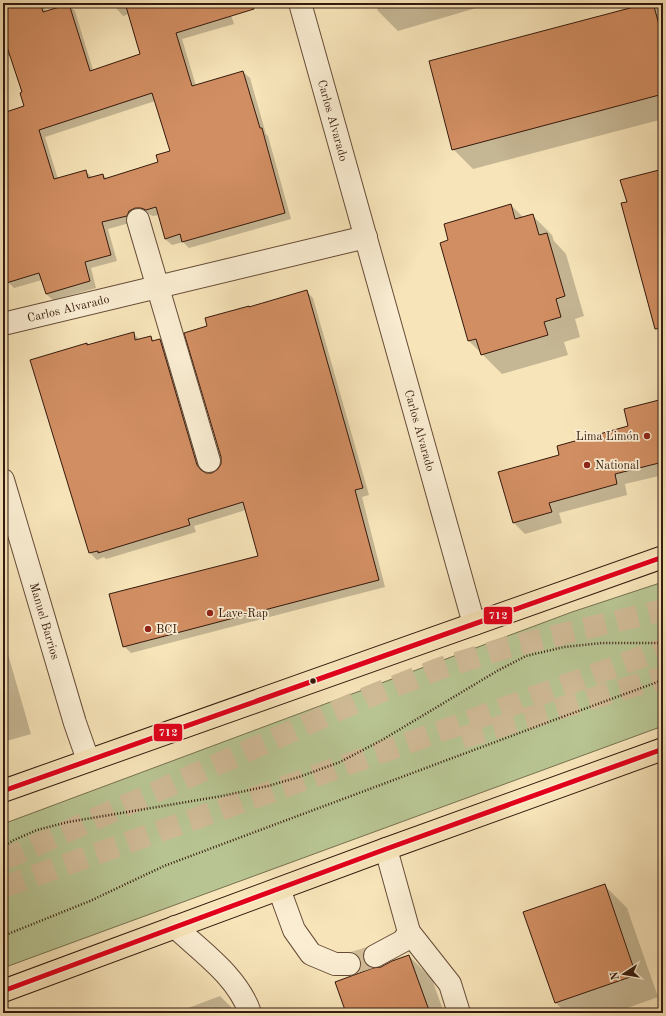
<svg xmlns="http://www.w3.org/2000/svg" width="666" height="1016" viewBox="0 0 666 1016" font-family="'Old Standard TT',serif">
	<rect width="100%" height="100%" fill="#f7e4b9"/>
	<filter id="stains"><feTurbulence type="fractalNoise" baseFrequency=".005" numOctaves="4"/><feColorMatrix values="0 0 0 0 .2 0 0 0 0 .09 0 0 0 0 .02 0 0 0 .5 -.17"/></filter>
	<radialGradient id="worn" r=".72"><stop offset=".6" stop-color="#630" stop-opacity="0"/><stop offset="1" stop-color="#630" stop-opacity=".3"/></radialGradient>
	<!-- green -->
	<path fill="#b8c593" stroke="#766f50" d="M 663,582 L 663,726 L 3,968 L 3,824 L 572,612 Z"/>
	<!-- shadow -->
	<path fill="#0003" fill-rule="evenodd" d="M 3,3 L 43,3 L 46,12 L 69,5 L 75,11 L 93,70 L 142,55 L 129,14 L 123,16 L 117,9 L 115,3 L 227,3 L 234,24 L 182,39 L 196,86 L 243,72 L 250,78 L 266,134 L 268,136 L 291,219 L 189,248 L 183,242 L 172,245 L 165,239 L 159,215 L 153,216 L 148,214 L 142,214 L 133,222 L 108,229 L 117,261 L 91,268 L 96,288 L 53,300 L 46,294 L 42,280 L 14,288 L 8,282 L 3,267 L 3,121 L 25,106 L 23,93 L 11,55 L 3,57 ZM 155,101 L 171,151 L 160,163 L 107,179 L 103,175 L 92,177 L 85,171 L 58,179 L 45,137 Z
		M 376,3 L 493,3 L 398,31 L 378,11 Z
		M 653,3 L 663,13 L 663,119 L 473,169 L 453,149 Z
		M 511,205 L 523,217 L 532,215 L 552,235 L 554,241 L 566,254 L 584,316 L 575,319 L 580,337 L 564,342 L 568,355 L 502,374 L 469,341 L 441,243 L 449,241 Z
		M 306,291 L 313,298 L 369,495 L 362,497 L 385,587 L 131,653 L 124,646 L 260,556 L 246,510 L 194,526 L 196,532 L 106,559 L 104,557 L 97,560 L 90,553 L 87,344 L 88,346 L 133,333 L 140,340 L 151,337 L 155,342 L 160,340 L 167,347 L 204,473 L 212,474 L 219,470 L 222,464 L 208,327 L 250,308 Z
		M 663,401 L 663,475 L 625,484 L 627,495 L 559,513 L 562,523 L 525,534 L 514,523 L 499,473 L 560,455 L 630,427 Z
		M 3,637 L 31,734 L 3,742 Z
		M 604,885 L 627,908 L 658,997 L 613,1013 L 566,1013 L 556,1003 Z
		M 409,956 L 432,979 L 444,1013 L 347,1013 L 381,968 Z
		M 220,996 L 237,1013 L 175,1013 Z"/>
	<!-- building -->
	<path fill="#d18e62" stroke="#35190d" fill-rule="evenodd" d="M 3,3 L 40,3 L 43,12 L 69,4 L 90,71 L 140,54 L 125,3 L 253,3 L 254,9 L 176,33 L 192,86 L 243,71 L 260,128 L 262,128 L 285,213 L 182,242 L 180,234 L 165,239 L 156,207 L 146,210 L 141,208 L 135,208 L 129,211 L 127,216 L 102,222 L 111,255 L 85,262 L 90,281 L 46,294 L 39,273 L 3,284 L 3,113 L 24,106 L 20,93 L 22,92 L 7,47 L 3,49 ZM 152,93 L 170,151 L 156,155 L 158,162 L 104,179 L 103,174 L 88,178 L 86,170 L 54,179 L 39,130 Z
		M 649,3 L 653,3 L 663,39 L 663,94 L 452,150 L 429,61 Z
		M 663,169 L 663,328 L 655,329 L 621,203 L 627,202 L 620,180 Z
		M 511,204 L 515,219 L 533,214 L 539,235 L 547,233 L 565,296 L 556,299 L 561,317 L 544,322 L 548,335 L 481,355 L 476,339 L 468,341 L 440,243 L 448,240 L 444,224 Z
		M 307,290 L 363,488 L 355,490 L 379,580 L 123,647 L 109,594 L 258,556 L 243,502 L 188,519 L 190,525 L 98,553 L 98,551 L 89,553 L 30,360 L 87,343 L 87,345 L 134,332 L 135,340 L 151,336 L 152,341 L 160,339 L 197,465 L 201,470 L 206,473 L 212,473 L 218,469 L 221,464 L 221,457 L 184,333 L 207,326 L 205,318 L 249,306 L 249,307 Z
		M 663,399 L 663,462 L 615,474 L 617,484 L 549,503 L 552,512 L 513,523 L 498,472 L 559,455 L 557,446 L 628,426 L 624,409 Z
		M 605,884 L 636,975 L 555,1003 L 523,912 Z
		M 409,955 L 430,1013 L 346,1013 L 335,982 L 373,968 L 381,967 L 392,961 Z"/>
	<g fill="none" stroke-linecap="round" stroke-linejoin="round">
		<!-- minor-tunnel -->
		<path stroke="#d0bb97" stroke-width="22" stroke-dasharray="22 11" stroke-linecap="butt" d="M 349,964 L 375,956"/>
		<!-- highway-tunnel -->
		<path stroke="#d0bb97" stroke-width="22" stroke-dasharray="22 11" stroke-linecap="butt" d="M 462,738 L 663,677
			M 3,860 L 368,697 L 438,669 L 508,647 L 663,610
			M 3,887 L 458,725 L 663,649"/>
		<defs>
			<g id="minor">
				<path id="s1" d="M 300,3 L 474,624"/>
				<path d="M 138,220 L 209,461"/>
				<path id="s2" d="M 3,324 L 366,237"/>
				<path id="s3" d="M 3,480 L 75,723 L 88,760"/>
				<path d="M 386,849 L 409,932 L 450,984 L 459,1013"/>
				<path d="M 279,889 L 294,930 L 311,954 L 335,964 L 349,964"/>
				<path d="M 175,927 C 202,952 238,977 250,1013"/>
				<path d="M 375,956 L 403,941 L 409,932"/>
			</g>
			<path id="major" d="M 3,791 L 663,557
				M 3,991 L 386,849 L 663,749"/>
		</defs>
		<!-- minor casing -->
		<use href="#minor" stroke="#664c38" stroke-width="24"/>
		<!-- major casing -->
		<use href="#major" stroke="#35190d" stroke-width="24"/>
		<!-- path -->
		<path stroke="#35190d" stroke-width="2.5" stroke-dasharray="1 2" stroke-linecap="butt" d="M 3,847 L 14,840 L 37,830 L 68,822 L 222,796 L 268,786 L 299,777 L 340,762 L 382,740 L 497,671 L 526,656 L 564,647 L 602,643 L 663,643
			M 3,936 L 90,901 L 164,866 L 554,720 L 663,680"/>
		<!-- minor -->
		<use href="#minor" stroke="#faedd2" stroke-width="22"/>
		<!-- major -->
		<use href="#major" stroke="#f7e4b9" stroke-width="22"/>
		<defs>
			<path id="bus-1" d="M 3,791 L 663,557
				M 3,991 L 386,849 L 663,749"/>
		</defs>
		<!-- bus-1 casing -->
		<use href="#bus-1" stroke="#faedd2" stroke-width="8"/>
		<!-- bus-1 -->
		<use href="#bus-1" stroke="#e2001a" stroke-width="5"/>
	</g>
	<!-- markers -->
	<g fill="#8f2418" stroke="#faedd2" stroke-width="1.5">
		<circle cx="647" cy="436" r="4"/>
		<circle cx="587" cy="465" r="4"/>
		<circle cx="210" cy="613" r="4"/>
		<circle cx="148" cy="629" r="4"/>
	</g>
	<circle fill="#35190d" stroke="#faedd2" stroke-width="1.5" cx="313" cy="681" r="3.5"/>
	<g text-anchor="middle" stroke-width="3.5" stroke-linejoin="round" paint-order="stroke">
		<!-- street labels -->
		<g font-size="12" fill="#35190d" stroke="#faedd2">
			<text dy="4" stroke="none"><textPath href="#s1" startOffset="122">Carlos Alvarado</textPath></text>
			<text dy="4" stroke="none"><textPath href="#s2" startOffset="67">Carlos Alvarado</textPath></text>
			<text dy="4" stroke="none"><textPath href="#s1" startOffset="444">Carlos Alvarado</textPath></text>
			<text dy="4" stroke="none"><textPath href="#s3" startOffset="147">Manuel Barrios</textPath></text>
		</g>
		<!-- poi labels -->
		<g font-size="12" fill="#35190d" stroke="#faedd2" text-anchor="start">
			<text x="639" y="440" text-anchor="end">Lima Limón</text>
			<text x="595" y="469">National</text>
			<text x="218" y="617">Lave-Rap</text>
			<text x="156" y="633">BCI</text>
		</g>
	</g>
	<g stroke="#faedd2" stroke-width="1.5">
		<rect x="483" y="606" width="30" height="19" rx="4" fill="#e2001a"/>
		<rect x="153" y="723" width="30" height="19" rx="4" fill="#e2001a"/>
	</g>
	<g font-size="11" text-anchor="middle" font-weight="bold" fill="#fff">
		<text x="498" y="619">712</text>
		<text x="168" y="736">712</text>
	</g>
	<!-- margin -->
	<rect width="666" height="1016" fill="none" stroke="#f7e4b9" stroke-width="16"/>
	<rect x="4" y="4" width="658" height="1008" fill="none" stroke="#35190d" stroke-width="2"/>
	<rect x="8" y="8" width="650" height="1000" fill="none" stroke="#35190d"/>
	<!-- north arrow -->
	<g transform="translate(624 974) rotate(258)" stroke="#faedd2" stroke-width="3" paint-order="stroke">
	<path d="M0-3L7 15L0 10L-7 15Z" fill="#35190d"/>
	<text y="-6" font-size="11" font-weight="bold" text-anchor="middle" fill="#35190d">N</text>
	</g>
	<rect width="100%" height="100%" filter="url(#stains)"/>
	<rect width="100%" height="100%" fill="url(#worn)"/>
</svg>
